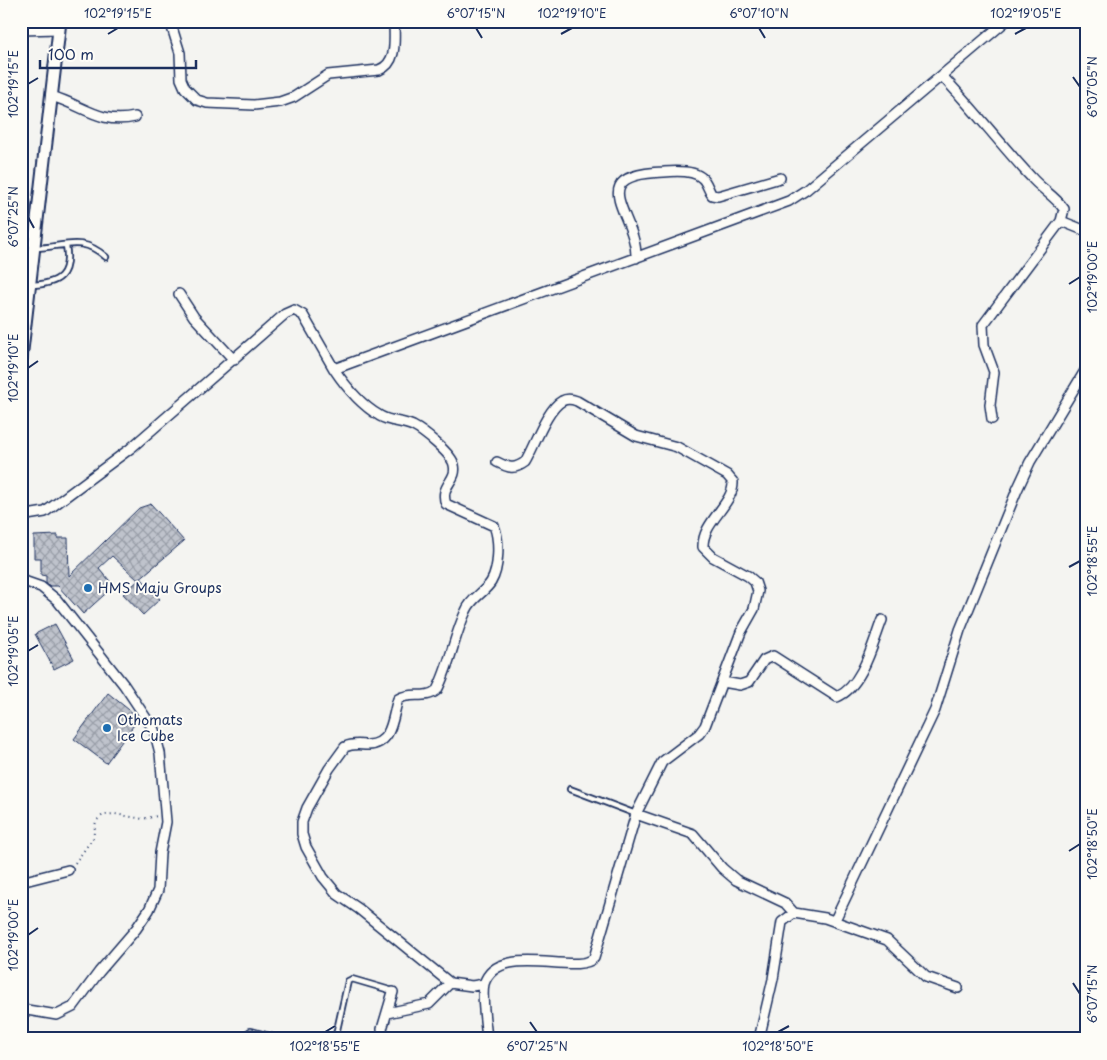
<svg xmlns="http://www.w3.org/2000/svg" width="1107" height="1060" viewBox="0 0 1107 1060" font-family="'Playpen Sans',sans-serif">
	<defs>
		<pattern id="building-cross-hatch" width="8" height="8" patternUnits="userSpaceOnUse" patternTransform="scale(1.25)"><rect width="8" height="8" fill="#bfc3cc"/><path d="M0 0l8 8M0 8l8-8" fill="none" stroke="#9a9fa9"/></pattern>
	</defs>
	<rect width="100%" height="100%" fill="#f4f4f1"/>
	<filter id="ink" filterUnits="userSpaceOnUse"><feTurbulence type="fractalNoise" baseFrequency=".02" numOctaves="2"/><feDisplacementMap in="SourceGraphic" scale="10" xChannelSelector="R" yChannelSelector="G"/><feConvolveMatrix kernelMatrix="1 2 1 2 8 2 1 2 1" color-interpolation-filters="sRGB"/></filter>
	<g filter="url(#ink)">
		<!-- building -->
		<path fill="url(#building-cross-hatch)" stroke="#1b2f5e" d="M 151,504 L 184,541 L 138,580 L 112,556 L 99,568 L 114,586 L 83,614 L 58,586 L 50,586 L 46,583 L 46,576 L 41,575 L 41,558 L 34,558 L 34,536 L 58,535 L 58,538 L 68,538 L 69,576 L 139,508 Z
			M 141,578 L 160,599 L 143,615 L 123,594 Z
			M 55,624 L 74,659 L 54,669 L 35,634 Z
			M 108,693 L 139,718 L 106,763 L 74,739 Z"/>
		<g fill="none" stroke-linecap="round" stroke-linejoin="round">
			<defs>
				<path id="service" d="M 35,248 C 66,247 81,235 106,257
					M 30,285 C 60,284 71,275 66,245
					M 570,789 L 636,814
					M 335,1039 L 348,981 L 352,979 L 393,991"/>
				<path id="minor" d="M 170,21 L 180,53 L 181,79 L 185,88 L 197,100 L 207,103 L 254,105 L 280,102 L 294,97 L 328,75 L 379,70 C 398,63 394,39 394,21
					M 1083,21 L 1086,32
					M 21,30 L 59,29
					M 942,76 C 973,108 1000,144 1031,177 C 1041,189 1055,196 1064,209 L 1061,221 L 1086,231
					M 51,96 C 83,105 100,125 135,117
					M 636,258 C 638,215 580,175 664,172 C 675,171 694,170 702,178 C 707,182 708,190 712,195 L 718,196 L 780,178
					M 179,294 L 194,317 L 234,360
					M 334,369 C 346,387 361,405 380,416 C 390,422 402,421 413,426 C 423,431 452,454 454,465 C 458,481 439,485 446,504 L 494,526 C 500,540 499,569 491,582 C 484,593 471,598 466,611 C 454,636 450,665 437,690 C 425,700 411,691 398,699 C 392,717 393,744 368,745 C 359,745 354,743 345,747 L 329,769 L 307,808 L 302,822 L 302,834 L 306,847 L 323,877 L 337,894 L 359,909 L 450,983 L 472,986 L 484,984
					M 992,419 L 990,405 L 994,372 L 984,345 L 983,325 L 1061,221
					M 21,516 L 45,512 L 131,448 L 285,314 L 294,310 L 303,315 L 334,369 L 789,201 L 806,190 L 1006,21
					M 21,580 L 41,587 L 57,600 L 124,685 L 154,730 L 160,753 L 166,822 L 160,853 L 158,890 L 149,910 L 136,929 L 99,972 L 73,1007 L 57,1015 L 21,1009
					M 723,682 L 740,685 L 749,682 L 764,660 L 773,656 L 837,697 C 862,687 873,643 882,620
					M 636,814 L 693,834 L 722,868 L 736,880 L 785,903 L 794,913
					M 21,882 L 68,870
					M 835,920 L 935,710 L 960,630 L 1017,490 L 1030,462 L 1086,369
					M 387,1013 L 429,1004 L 450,983
					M 243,1039 L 251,1033 L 273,1039
					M 383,1039 L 382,1029 L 393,992
					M 487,1039 C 486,1025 481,997 484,984 C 497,941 577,976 594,958 L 636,814 L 662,762 L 699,734 L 705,726 L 741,632 L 754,609 L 758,591 L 755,582 L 748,576 L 713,557 L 703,547 C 702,522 734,504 733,482 L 727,475 L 677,447 L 636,436 L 577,401 C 572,399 567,398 562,401 C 547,409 534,447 525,462 C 514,470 509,468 497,462
					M 759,1039 L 773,979 L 782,922 L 794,913 L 825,918 L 887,940 L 926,977 L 958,988"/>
				<path id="tertiary" d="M 21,359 L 60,21"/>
			</defs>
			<!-- service casing -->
			<use href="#service" stroke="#1b2f5e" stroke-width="8"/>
			<!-- minor casing -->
			<use href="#minor" stroke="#1b2f5e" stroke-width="12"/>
			<!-- tertiary casing -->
			<use href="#tertiary" stroke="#1b2f5e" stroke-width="15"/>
			<!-- path -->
			<path stroke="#1b2f5e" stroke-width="2" stroke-dasharray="1 4" stroke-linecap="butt" d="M 75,863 L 93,838 L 96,821 L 103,815 L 115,814 L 143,819 L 157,816"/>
			<!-- service -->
			<use href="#service" stroke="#fdfcf7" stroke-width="4.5"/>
			<!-- minor -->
			<use href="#minor" stroke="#fdfcf7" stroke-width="9"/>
			<!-- tertiary -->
			<use href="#tertiary" stroke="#fdfcf7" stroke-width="11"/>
		</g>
	</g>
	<!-- ticks -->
	<path fill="none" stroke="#1b2f5e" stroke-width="2" d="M 476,28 L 482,38M 759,28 L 765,38M 108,34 L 118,28M 561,34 L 572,28M 1015,34 L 1026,28M 1073,77 L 1080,87M 28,84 L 38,78M 28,217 L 34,228M 1069,284 L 1080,277M 28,368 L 38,361M 1069,567 L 1080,561M 28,651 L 38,645M 1069,851 L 1080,844M 28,935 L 38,928M 1073,983 L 1080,994M 530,1022 L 537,1032M 325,1032 L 335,1026M 778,1032 L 789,1026"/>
	<!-- markers -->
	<g fill="#1f6fb2" stroke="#fdfcf7" stroke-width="2">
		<circle cx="88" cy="588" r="5"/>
		<circle cx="107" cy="728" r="5"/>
	</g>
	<g text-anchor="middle" stroke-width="4" stroke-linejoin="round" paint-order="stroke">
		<!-- poi labels -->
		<g font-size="14" fill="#1b2f5e" stroke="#fdfcf7" text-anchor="start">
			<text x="98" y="593">HMS Maju Groups</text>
			<text x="117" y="725">Othomats<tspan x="117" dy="16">Ice Cube</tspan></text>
		</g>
	</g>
	<!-- margin -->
	<rect width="1107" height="1060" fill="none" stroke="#fdfcf7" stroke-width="55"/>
	<!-- scale -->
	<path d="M40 60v8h156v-8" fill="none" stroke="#1b2f5e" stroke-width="2.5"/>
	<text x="48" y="60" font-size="15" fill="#1b2f5e" stroke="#fdfcf7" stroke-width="4" paint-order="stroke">100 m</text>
	<rect x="28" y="28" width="1052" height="1004" fill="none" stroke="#1b2f5e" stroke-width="2"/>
	<g font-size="12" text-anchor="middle" fill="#1b2f5e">
		<text x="118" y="18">102°19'15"E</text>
		<text x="476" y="18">6°07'15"N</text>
		<text x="572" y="18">102°19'10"E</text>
		<text x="759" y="18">6°07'10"N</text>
		<text x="1026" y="18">102°19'05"E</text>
		<text transform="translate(14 84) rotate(-90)" y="4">102°19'15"E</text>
		<text transform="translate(1093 87) rotate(-90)" y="4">6°07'05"N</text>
		<text transform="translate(14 217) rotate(-90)" y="4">6°07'25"N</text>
		<text transform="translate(1093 277) rotate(-90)" y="4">102°19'00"E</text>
		<text transform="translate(14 368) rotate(-90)" y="4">102°19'10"E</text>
		<text transform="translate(1093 561) rotate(-90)" y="4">102°18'55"E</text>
		<text transform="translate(14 651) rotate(-90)" y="4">102°19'05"E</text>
		<text transform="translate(1093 844) rotate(-90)" y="4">102°18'50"E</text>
		<text transform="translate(14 935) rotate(-90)" y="4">102°19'00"E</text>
		<text transform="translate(1093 994) rotate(-90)" y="4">6°07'15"N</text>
		<text x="325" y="1051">102°18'55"E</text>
		<text x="537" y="1051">6°07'25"N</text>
		<text x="778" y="1051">102°18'50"E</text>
	</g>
</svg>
